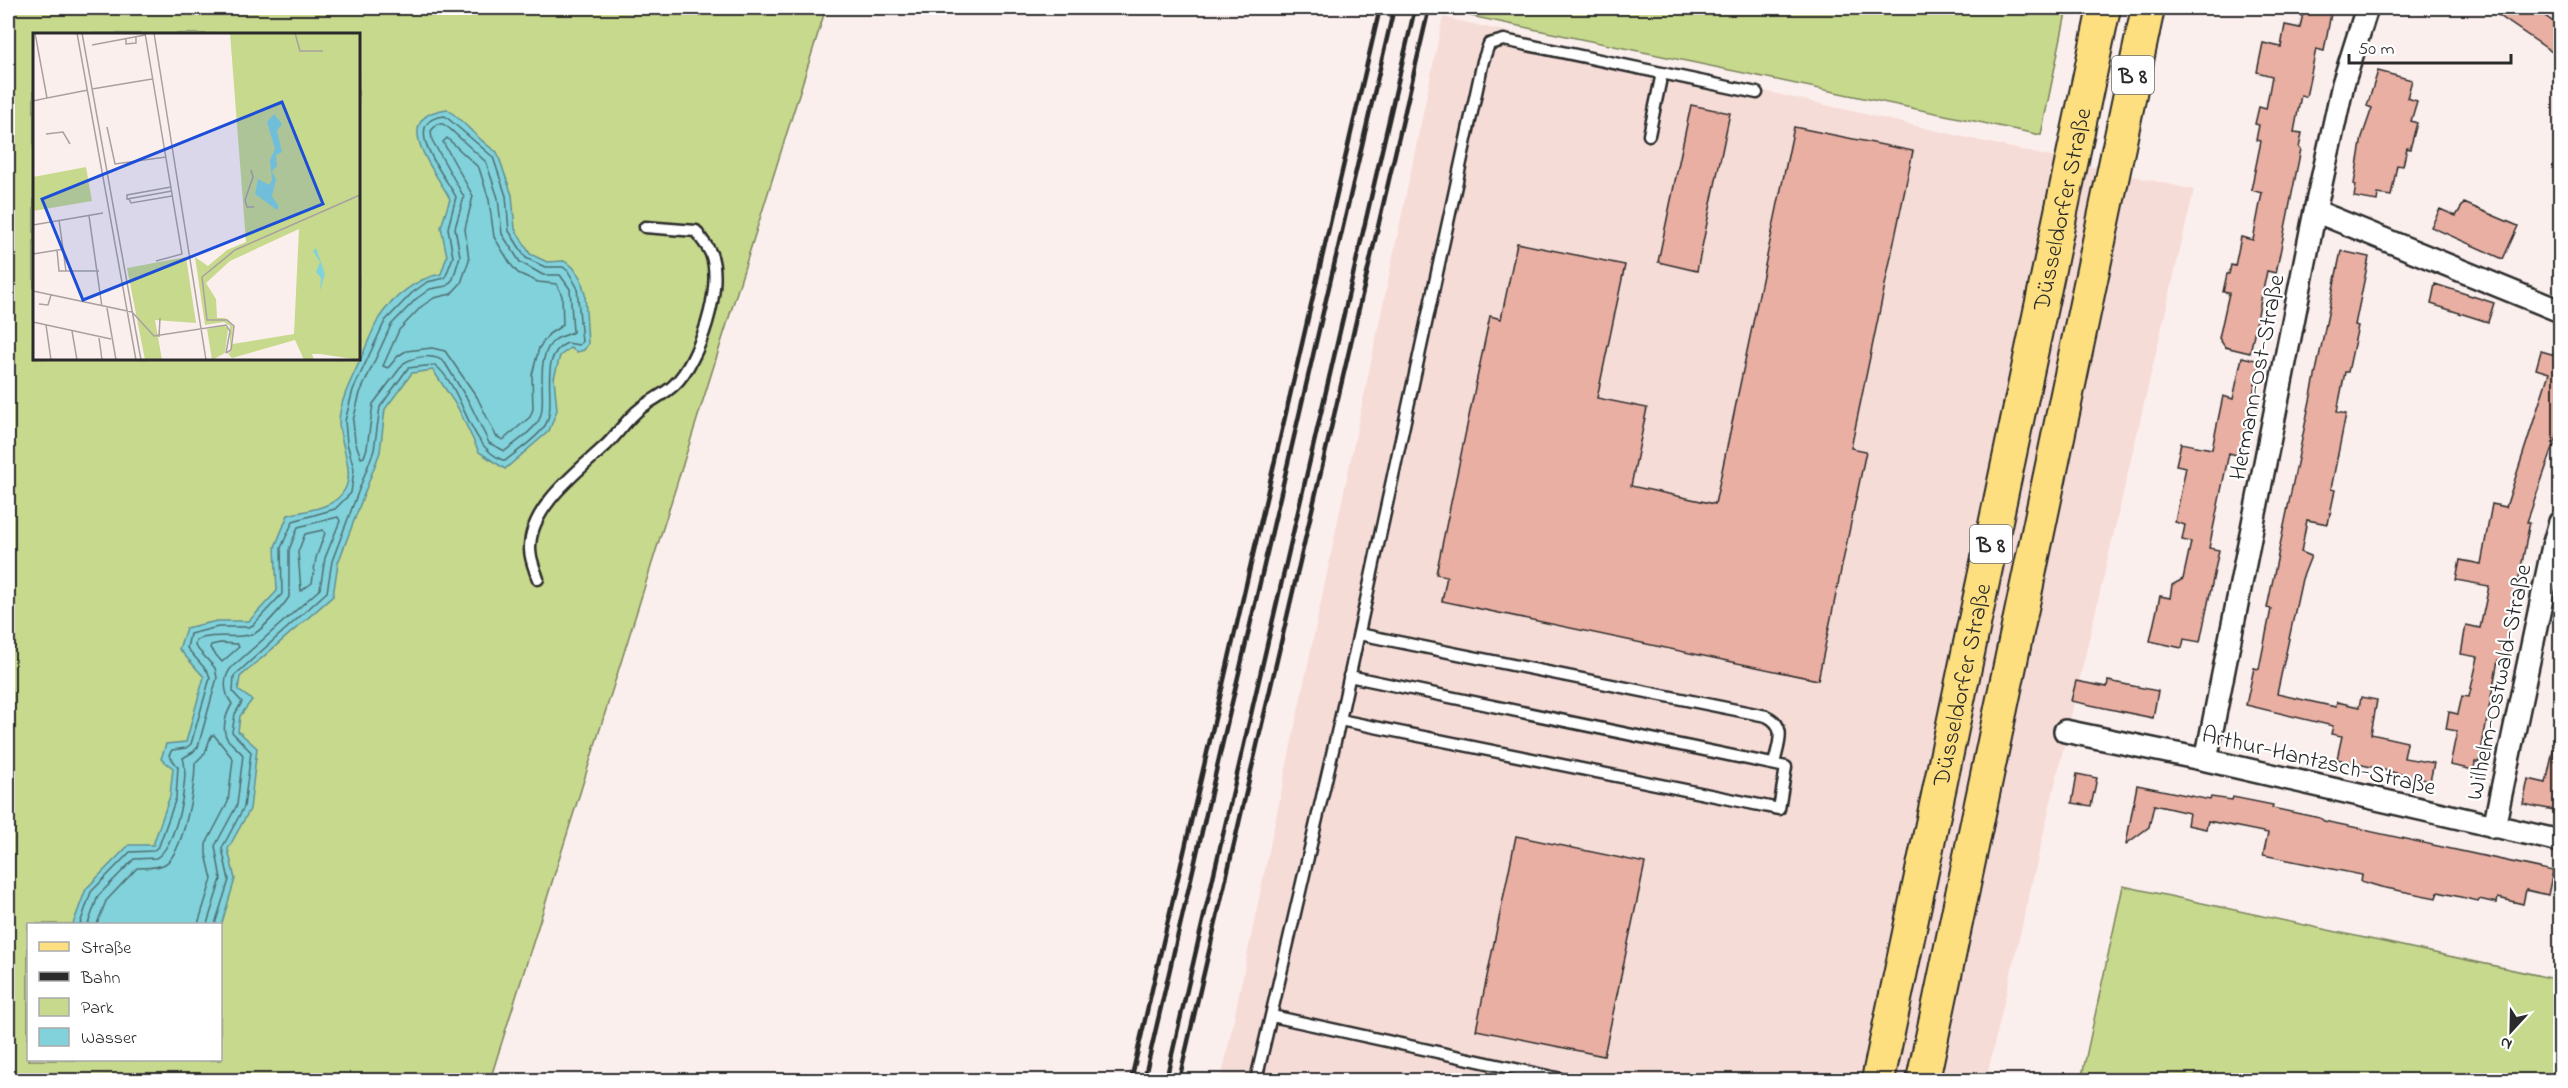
<svg xmlns="http://www.w3.org/2000/svg" width="2568" height="1088" viewBox="0 0 2568 1088" font-family="'Indie Flower',sans-serif">
	<rect width="100%" height="100%" fill="#fbefed"/>
	<filter id="ink" filterUnits="userSpaceOnUse"><feTurbulence type="fractalNoise" baseFrequency=".0167" numOctaves="2"/><feDisplacementMap in="SourceGraphic" scale="12" xChannelSelector="R" yChannelSelector="G"/><feConvolveMatrix kernelMatrix="1 2 1 2 8 2 1 2 1" color-interpolation-filters="sRGB"/></filter>
	<g filter="url(#ink)">
		<!-- built -->
		<path fill="#f6dcd7" d="M 1443,17 L 2194,190 L 1986,1080 L 1221,1080 Z"/>
		<!-- green -->
		<path fill="#c7d98d" stroke="#79825c" stroke-width="1.5" fill-rule="evenodd" d="M 8,8 L 826,8 L 490,1080 L 8,1080 ZM 34,34 L 358,34 L 358,358 L 34,358 ZM 28,924 L 220,924 L 220,1060 L 28,1060 Z
			M 1467,8 L 2067,8 L 2041,135 L 1466,15 Z
			M 2123,886 L 2560,980 L 2560,1080 L 2081,1080 Z"/>
		<!-- water -->
		<path fill="#81d2db" stroke="#5f8f95" stroke-width="1.5" d="M 447,109 C 465,122 480,142 497,152 L 512,195 L 515,229 L 530,254 L 547,262 L 564,261 L 573,267 L 581,279 L 585,294 L 588,344 L 584,350 L 577,352 L 570,348 L 560,356 L 554,378 L 557,410 L 549,431 L 505,469 L 479,452 L 458,408 L 433,370 L 412,373 L 385,409 L 380,452 L 338,563 L 333,596 L 240,677 L 238,690 L 252,700 L 240,716 L 238,731 L 257,748 L 250,809 L 228,849 L 235,879 L 221,926 L 73,924 L 86,889 L 129,845 L 153,845 L 170,796 L 173,768 L 161,759 L 166,744 L 186,742 L 204,677 L 179,649 L 186,628 L 217,621 L 249,621 L 277,591 L 275,547 L 288,515 C 307,510 335,509 345,489 C 355,470 339,442 339,421 C 340,402 350,382 358,365 C 365,350 371,332 379,318 C 393,297 417,278 441,274 L 447,256 L 441,227 L 450,199 C 436,171 387,117 447,109 Z"/>
		<g fill="none" stroke-linecap="round" stroke-linejoin="round">
			<!-- shore -->
			<path stroke="#4d6e71" stroke-width="1.5" d="M 437,124 L 443,124 L 450,129 L 486,162 L 498,198 L 502,234 L 520,262 L 543,275 L 560,275 L 570,289 L 573,332 C 568,335 561,336 556,339 C 530,358 551,406 537,423 C 529,434 515,443 505,451 L 489,443 L 469,402 L 445,363 C 435,353 415,356 404,363 L 373,404 L 367,448 L 364,457 L 361,458 L 355,441 L 353,421 L 360,393 L 391,325 L 416,299 L 430,289 L 447,286 L 453,279 L 460,256 L 455,228 L 464,197 L 432,140 L 431,131 Z
				M 447,138 L 479,168 L 489,200 L 494,237 L 512,266 L 518,273 L 538,282 L 557,284 L 562,296 L 563,325 L 549,334 L 539,348 L 532,375 L 533,409 L 530,417 L 503,440 L 496,436 L 477,397 L 445,351 L 432,348 L 406,351 L 398,356 L 388,368 L 383,366 L 399,330 L 422,306 L 434,298 L 451,294 L 461,283 L 469,260 L 465,229 L 473,196 L 443,142 Z
				M 323,530 L 325,533 L 316,558 L 312,583 L 301,591 L 298,552 L 305,534 Z
				M 220,643 L 237,644 L 239,647 L 222,662 L 210,648 L 211,645 Z
				M 80,924 L 91,892 L 130,852 L 153,851 L 159,846 L 176,798 L 178,767 L 169,755 L 172,750 L 186,748 L 191,744 L 210,678 L 208,672 L 187,648 L 190,634 L 218,627 L 249,627 L 253,625 L 282,594 L 281,548 L 293,521 L 335,509 L 351,493 L 354,469 L 347,443 L 345,421 L 353,390 L 385,321 L 412,293 L 427,282 L 445,278 L 453,257 L 448,228 L 456,197 C 446,177 397,120 445,116 L 493,157 L 506,196 L 509,231 L 526,258 L 545,267 L 563,267 L 568,271 L 577,287 L 582,342 L 579,345 L 567,343 C 535,357 560,405 544,427 C 535,440 517,451 505,461 C 467,448 465,389 435,365 L 408,368 L 380,407 L 374,450 L 332,561 L 327,592 L 234,676 L 233,692 L 242,702 L 235,714 L 232,732 L 251,752 L 244,807 L 222,848 L 229,880 L 215,924
				M 88,924 L 98,896 L 134,859 L 156,858 C 176,848 190,778 183,758 L 193,752 L 198,747 L 217,678 L 215,668 L 195,646 L 196,640 C 216,632 235,640 253,634 C 262,631 284,605 289,597 L 289,550 L 298,527 L 338,517 L 340,521 L 325,558 L 320,589 L 232,667 C 222,678 224,693 232,704 C 226,714 220,731 229,741 C 234,746 239,750 243,755 L 237,805 L 215,846 L 221,879 L 207,924
				M 97,924 L 106,901 L 137,868 C 147,867 156,869 165,864 C 184,852 195,785 195,763 L 205,753 L 211,736 L 214,735 L 233,759 L 228,802 L 206,844 L 206,854 L 212,879 L 198,924"/>
		</g>
		<!-- building -->
		<path fill="#e9afa3" stroke="#2b2b2b" stroke-width="1.5" d="M 2304,8 L 2332,8 L 2324,51 L 2316,49 L 2306,97 L 2301,95 L 2294,132 L 2302,133 L 2299,148 L 2301,149 L 2276,273 L 2267,271 L 2250,353 L 2225,347 L 2219,338 L 2229,293 L 2223,292 L 2227,274 L 2229,274 L 2231,265 L 2235,266 L 2241,237 L 2253,240 L 2262,193 L 2251,190 L 2261,141 L 2256,140 L 2259,125 L 2255,124 L 2259,107 L 2266,109 L 2272,76 L 2257,72 L 2263,43 L 2281,47 L 2285,25 L 2300,28 Z
			M 2488,8 L 2534,8 L 2560,27 L 2560,40 L 2552,52 Z
			M 2378,71 L 2412,80 L 2407,98 L 2417,101 L 2411,121 L 2417,123 L 2410,149 L 2407,148 L 2403,166 L 2397,165 L 2391,196 L 2378,194 L 2377,201 L 2354,197 L 2356,185 L 2354,184 L 2362,137 L 2372,108 L 2367,106 Z
			M 1691,105 L 1730,113 L 1697,271 L 1658,262 Z
			M 1794,127 L 1913,151 L 1851,448 L 1866,451 L 1818,680 L 1442,601 L 1447,576 L 1436,574 L 1490,316 L 1501,319 L 1517,243 L 1625,265 L 1597,398 L 1647,408 L 1631,486 L 1715,504 Z
			M 2464,203 L 2518,226 L 2503,259 L 2431,227 L 2440,209 L 2456,216 Z
			M 2341,251 L 2369,257 L 2355,325 L 2358,326 L 2348,372 L 2345,372 L 2337,412 L 2346,414 L 2331,489 L 2335,490 L 2328,524 L 2307,520 L 2301,552 L 2311,556 L 2302,579 L 2277,694 L 2336,707 L 2337,702 L 2359,707 L 2361,697 L 2377,700 L 2371,734 L 2407,742 L 2404,758 L 2434,763 L 2430,781 L 2337,759 L 2342,736 L 2331,734 L 2333,726 L 2246,705 L 2254,668 L 2259,669 L 2271,609 L 2267,608 Z
			M 2435,284 L 2494,303 L 2488,322 L 2431,304 Z
			M 2557,348 L 2560,349 L 2560,427 L 2527,522 L 2530,522 L 2512,614 L 2501,660 L 2498,660 L 2479,762 L 2475,762 L 2474,770 L 2450,765 L 2457,731 L 2446,729 L 2449,712 L 2458,714 L 2462,696 L 2469,697 L 2478,657 L 2461,654 L 2466,625 L 2480,628 L 2489,586 L 2456,580 L 2460,560 L 2481,564 L 2492,504 L 2506,507 L 2549,373 L 2536,369 L 2541,351 L 2555,355 Z
			M 2242,357 L 2260,361 L 2240,456 L 2229,453 L 2209,548 L 2219,550 L 2200,642 L 2184,639 L 2182,648 L 2150,641 L 2160,596 L 2170,598 L 2172,585 L 2183,579 L 2191,542 L 2182,540 L 2185,525 L 2175,522 L 2186,467 L 2176,465 L 2181,443 L 2212,449 L 2223,396 L 2233,399 Z
			M 2076,681 L 2107,687 L 2108,681 L 2158,691 L 2153,718 L 2071,701 Z
			M 2553,751 L 2560,752 L 2560,811 L 2523,804 L 2528,779 L 2546,783 Z
			M 2077,774 L 2097,778 L 2091,806 L 2072,803 Z
			M 2137,785 L 2210,800 L 2211,797 L 2232,800 L 2233,797 L 2273,805 L 2272,808 L 2320,818 L 2324,821 L 2368,830 L 2368,831 L 2553,871 L 2548,895 L 2526,890 L 2523,904 L 2498,898 L 2497,903 L 2479,899 L 2478,901 L 2438,892 L 2436,898 L 2381,887 L 2361,881 L 2362,875 L 2263,855 L 2268,833 L 2208,821 L 2206,829 L 2187,825 L 2189,813 L 2154,805 L 2149,827 L 2126,844 Z
			M 1516,836 L 1645,863 L 1604,1056 L 1476,1030 Z"/>
		<g fill="none" stroke-linecap="round" stroke-linejoin="round">
			<defs>
				<path id="lane" d="M 1649,135 L 1662,73
					M 538,579 C 535,570 530,559 530,549 C 529,508 577,472 603,448 C 617,436 626,419 641,408 C 651,400 665,394 674,385 C 699,362 724,287 711,254 C 708,246 700,238 696,231 L 645,227
					M 1359,634 L 1766,716 C 1788,726 1778,744 1774,764
					M 1340,720 L 1779,809 L 1786,767 L 1349,676
					M 1272,1016 L 1566,1080
					M 1256,1080 L 1340,720 L 1483,61 L 1489,44 L 1504,40 L 1757,93"/>
				<path id="street" d="M 2315,211 L 2560,311
					M 2065,731 L 2206,760 L 2560,841
					M 2206,760 L 2315,211 L 2343,84 L 2367,8
					M 2494,827 L 2553,546 L 2560,522"/>
				<g id="primary">
					<path id="s1" d="M 1878,1080 L 2104,8"/>
					<path d="M 1923,1080 L 2148,8"/>
				</g>
			</defs>
			<!-- lane casing -->
			<use href="#lane" stroke="#2b2b2b" stroke-width="15"/>
			<!-- street casing -->
			<use href="#street" stroke="#2b2b2b" stroke-width="26"/>
			<!-- primary casing -->
			<use href="#primary" stroke="#2b2b2b" stroke-width="36"/>
			<!-- lane -->
			<use href="#lane" stroke="#fff" stroke-width="10"/>
			<!-- street -->
			<use href="#street" stroke="#fff" stroke-width="21"/>
			<!-- primary -->
			<use href="#primary" stroke="#fedf80" stroke-width="32"/>
			<!-- rail -->
			<path stroke="#2b2b2b" stroke-width="4.5" d="M 1131,1080 L 1380,8
				M 1144,1080 L 1394,8
				M 1166,1080 L 1415,8
				M 1179,1080 L 1429,8"/>
		</g>
	</g>
	<g text-anchor="middle" stroke-width="4.5" stroke-linejoin="round" paint-order="stroke">
		<!-- shield labels -->
		<g fill="#fff" stroke="#6b6b6b" stroke-width="1.5">
			<rect x="2112" y="56" width="42" height="38" rx="4.5"/>
			<rect x="1970" y="525" width="42" height="38" rx="4.5"/>
		</g>
		<g font-size="22" font-weight="bold" fill="#2b2b2b">
			<text x="2133" y="83">B 8</text>
			<text x="1991" y="552">B 8</text>
		</g>
		<!-- street labels -->
		<g font-size="24" fill="#2b2b2b" stroke="#fff">
			<text dy="8" stroke="none"><textPath href="#s1" startOffset="890">Düsseldorfer Straße</textPath></text>
			<text transform="translate(2256 377) rotate(-79)" y="8">Hermann-Ost-Straße</text>
			<text transform="translate(2498 682) rotate(-78)" y="8">Wilhelm-Ostwald-Straße</text>
			<text dy="8" stroke="none"><textPath href="#s1" startOffset="404">Düsseldorfer Straße</textPath></text>
			<text transform="translate(2319 760) rotate(13)" y="8">Arthur-Hantzsch-Straße</text>
		</g>
	</g>
	<!-- overview -->
	<g transform="translate(33 33)">
		<rect width="327" height="327" fill="#fbefed"/>
		<path d="M 197,0 L 327,0 L 327,327 L 287,321 L 279,321 L 281,327 L 271,327 L 262,307 L 199,325 L 195,321 L 199,317 L 199,311 L 261,301 L 266,196 L 197,228 L 173,250 L 183,266 L 184,285 L 192,285 L 200,293 L 197,317 L 197,293 L 191,289 L 172,292 L 162,224 L 175,233 L 194,217 L 213,209 ZM 53,134 L 59,168 L 0,178 L 0,144 ZM 153,224 L 163,290 L 122,287 L 129,327 L 112,327 L 94,235 ZM 191,292 L 195,296 L 192,320 L 179,327 L 174,296 Z" fill="#c7d98d"/>
		<path d="M 241,81 L 249,91 L 244,98 L 249,119 L 243,122 L 244,133 L 239,138 L 243,147 L 239,163 L 246,174 L 244,177 L 222,161 L 225,146 L 236,152 L 239,147 L 237,127 L 242,116 L 234,89 ZM 283,215 L 292,241 L 287,258 L 288,245 L 283,239 L 287,229 L 280,218 Z" fill="#81d2db"/>
		<path fill="none" stroke="#a8a19f" stroke-width="1.5" d="M 44,0 L 103,327M 49,0 L 108,327M 112,0 L 149,221 L 123,228M 121,0 L 173,327M 262,0 L 267,18 L 290,18M 93,6 L 93,11 L 103,10 L 103,4M 59,12 L 112,2M 59,56 L 119,46M 14,65 L 55,57M 0,68 L 14,65 L 2,0M 74,94 L 82,131 L 133,124M 13,101 L 30,99 L 37,111M 218,137 L 220,144 L 212,167 L 214,174 L 221,174M 138,154 L 94,162 L 94,166 L 139,158M 96,166 L 98,170 L 139,163M 56,183 L 69,274M 0,192 L 70,180M 24,217 L 26,238 L 33,238 L 26,187M 0,221 L 31,216M 33,238 L 66,238M 0,258 L 99,279 L 121,303 L 193,292 L 197,298 L 193,320M 6,271 L 15,272 L 18,262M 74,275 L 83,327M 0,289 L 78,306M 13,292 L 18,327M 39,298 L 44,327M 126,304 L 127,285M 66,305 L 69,327M 193,320 L 198,317 L 201,293 L 194,287 L 174,287 L 169,244 L 202,217 L 327,162"/>
		<path fill="#1d4ed8" fill-opacity="0.15" stroke="#1d4ed8" stroke-width="3" d="M 249,69 L 290,171 L 50,267 L 9,166 Z"/>
		<rect width="327" height="327" fill="none" stroke="#2b2b2b" stroke-width="3"/>
	</g>
	<!-- margin -->
	<rect width="2568" height="1088" fill="none" stroke="#fff" stroke-width="30"/>
	<rect x="15" y="15" width="2538" height="1058" fill="none" stroke="#2b2b2b" stroke-width="2" filter="url(#ink)"/>
	<!-- legend -->
	<rect x="27" y="923" width="195" height="138" fill="#ffffff" stroke="#aaaaaa" stroke-width="1.5"/>
	<rect x="39" y="942" width="30" height="9" fill="#fedf80" stroke="#aaaaaa" stroke-width="1.5"/>
	<text x="81" y="953" font-size="18" fill="#2b2b2b">Straße</text>
	<rect x="39" y="972" width="30" height="9" fill="#2b2b2b" stroke="#aaaaaa" stroke-width="1.5"/>
	<text x="81" y="983" font-size="18" fill="#2b2b2b">Bahn</text>
	<rect x="39" y="998" width="30" height="18" fill="#c7d98d" stroke="#aaaaaa" stroke-width="1.5"/>
	<text x="81" y="1013" font-size="18" fill="#2b2b2b">Park</text>
	<rect x="39" y="1028" width="30" height="18" fill="#81d2db" stroke="#aaaaaa" stroke-width="1.5"/>
	<text x="81" y="1043" font-size="18" fill="#2b2b2b">Wasser</text>
	<!-- north arrow -->
	<g transform="translate(2511 1031) rotate(202)" stroke="#ffffff" stroke-width="4.5" paint-order="stroke">
	<path d="M0-4.5L10 22L0 15L-10 22Z" fill="#2b2b2b"/>
	<text y="-9" font-size="16" font-weight="bold" text-anchor="middle" fill="#2b2b2b">N</text>
	</g>
	<!-- scale -->
	<path d="M2349 54v9h162v-9" fill="none" stroke="#2b2b2b" stroke-width="3"/>
	<text x="2358" y="54" font-size="18" fill="#2b2b2b" stroke="#ffffff" stroke-width="4.5" paint-order="stroke">50 m</text>
</svg>
